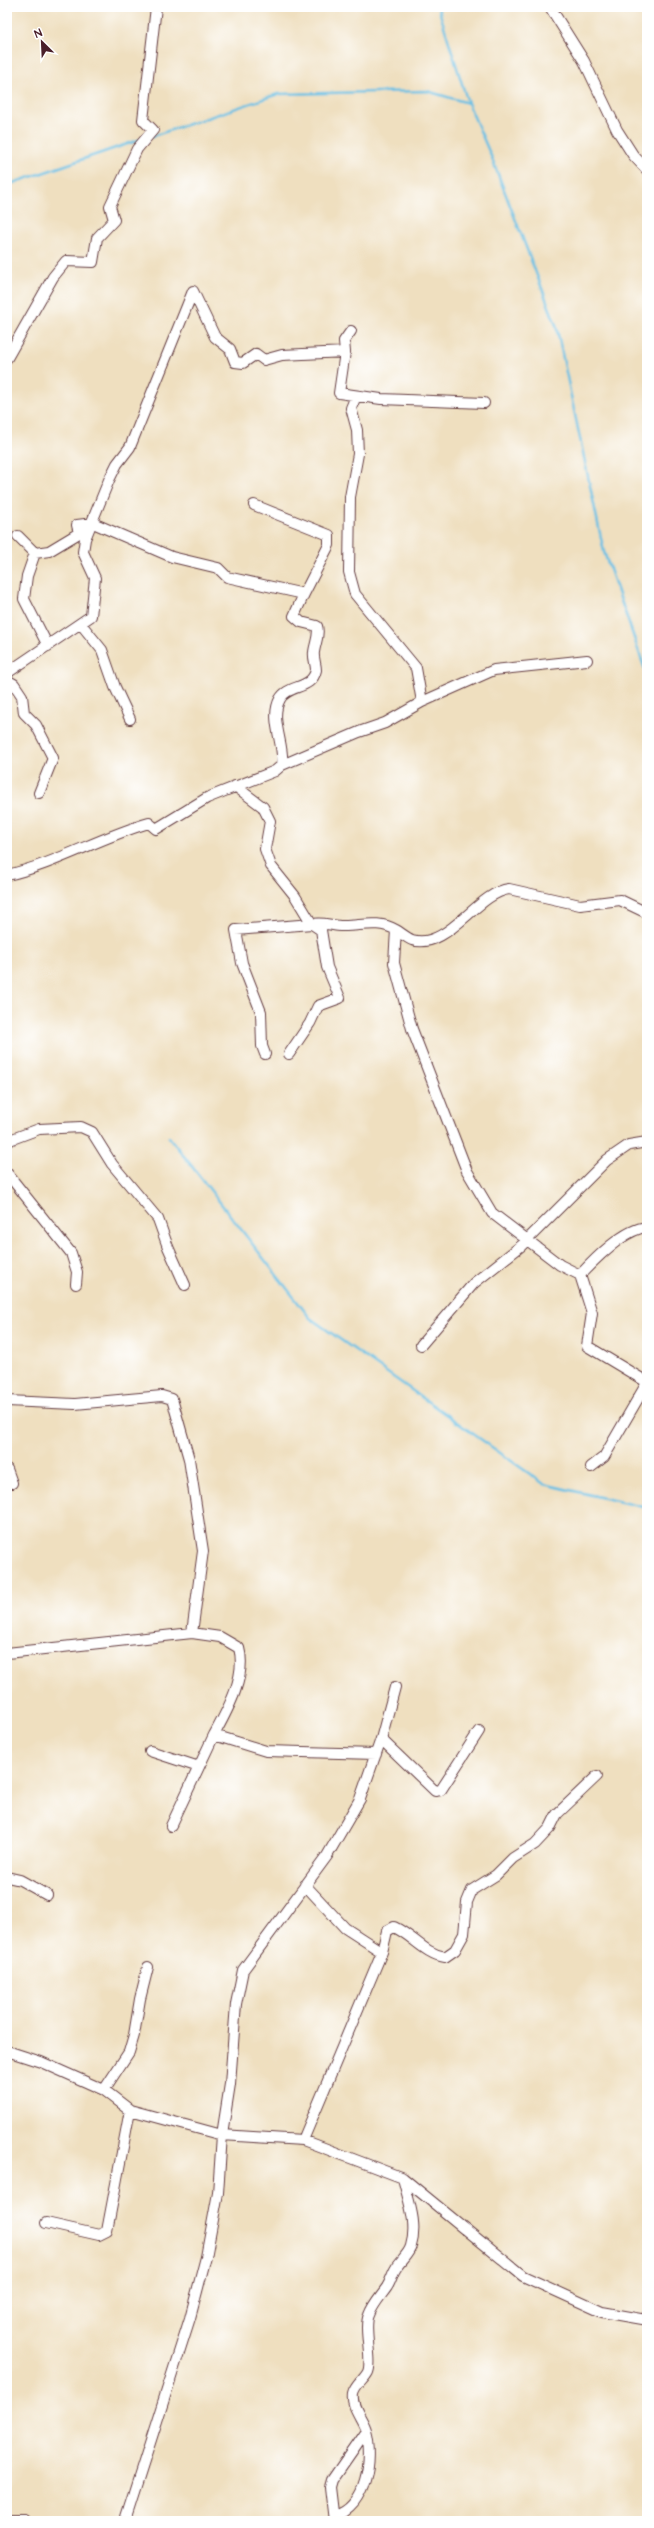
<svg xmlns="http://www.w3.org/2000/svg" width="654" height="2528" viewBox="0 0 654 2528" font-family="'Architects Daughter',sans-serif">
	<rect width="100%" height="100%" fill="#fff"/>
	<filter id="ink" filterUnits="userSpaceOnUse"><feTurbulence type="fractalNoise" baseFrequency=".025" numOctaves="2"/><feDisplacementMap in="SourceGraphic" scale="8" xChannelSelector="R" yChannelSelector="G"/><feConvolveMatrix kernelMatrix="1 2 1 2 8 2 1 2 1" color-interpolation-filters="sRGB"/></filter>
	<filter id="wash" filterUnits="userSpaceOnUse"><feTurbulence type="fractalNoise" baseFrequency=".012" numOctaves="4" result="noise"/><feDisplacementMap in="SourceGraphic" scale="16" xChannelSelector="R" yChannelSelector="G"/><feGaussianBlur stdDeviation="0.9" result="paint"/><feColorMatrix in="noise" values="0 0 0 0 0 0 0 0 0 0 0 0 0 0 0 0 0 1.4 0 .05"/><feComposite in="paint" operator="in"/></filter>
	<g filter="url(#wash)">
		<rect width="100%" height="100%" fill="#efdfbf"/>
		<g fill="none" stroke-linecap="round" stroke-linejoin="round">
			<!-- stream -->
			<path stroke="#68c0e5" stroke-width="2.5" d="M 438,7 L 468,103 L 491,156 L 556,325 L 604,552 L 647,675
				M 153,136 L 278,94 L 427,91 L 468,103
				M 7,185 L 139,140
				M 169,1137 L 310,1318 L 544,1484 L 647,1508"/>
		</g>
	</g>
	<g filter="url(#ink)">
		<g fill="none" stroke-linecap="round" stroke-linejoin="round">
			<defs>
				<path id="street" d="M 550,7 L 584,61 L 617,130 L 633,155 L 647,170
					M 345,352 L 339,393 L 381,399 L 484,403
					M 7,358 L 53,277 L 66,261 L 93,262 L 97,238 L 114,220 L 110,206 L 137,149 L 153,130 L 143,120 L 156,7
					M 356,396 L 351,408 L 357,430 L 358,454 L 350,497 L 349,572 L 355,594 L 416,668 L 422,702 L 494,670 L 587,660
					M 254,505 L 329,535 L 329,545 L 304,594
					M 18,536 L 35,553
					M 81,624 L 102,650 L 115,687 L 130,719
					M 7,673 L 91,616 L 95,578 L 83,552 L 85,539 L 109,480 L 117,464 L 130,447 L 193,291 L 215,337 L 230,349 L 235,362 L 243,363 L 256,354 L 264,360 L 282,355 L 345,352 L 344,341 L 351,331
					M 7,680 L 14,684 L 22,696 L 24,713 L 36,725 L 53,758 L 39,793
					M 282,765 L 359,732 L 385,723 L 422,702
					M 235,786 L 263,807 L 270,821 L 265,849 L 271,866 L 295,896 L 312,924 C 323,922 329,925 340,926 C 360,927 377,919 396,930 L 394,963 L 412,1029 L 467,1171 L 492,1213 L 560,1265 L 580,1275 L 592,1313 L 587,1346 L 647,1382
					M 7,875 C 56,864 100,837 149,823 L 156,829 L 207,798 L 275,771 L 282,765 C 285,745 269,719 280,699 C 288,684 312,690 316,670 C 316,664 313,658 314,652 C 315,643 320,635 317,626 L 301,622 L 294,616 L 304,594 L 227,577 L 218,568 L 172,557 L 93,523 L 77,525 L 79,533 L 49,551 L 35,553 L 27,576 L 24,599 L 48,646
					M 396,930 C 401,933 407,938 412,940 C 447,951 477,893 509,889 L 580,905 L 620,900 L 647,913
					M 265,1054 L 262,1046 L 261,1012 L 242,963 L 236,930 L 312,924 L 321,930 L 327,967 L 340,998 L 318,1006 L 310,1023 L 289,1054
					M 7,1141 L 39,1129 L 81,1127 L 92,1132 L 112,1164 L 158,1219 L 168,1247 L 185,1285
					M 7,1173 L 71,1253 L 77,1272 L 76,1284
					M 580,1275 C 595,1259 624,1229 647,1227
					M 421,1345 L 474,1283 L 521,1246 L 607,1160 L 629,1145 L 647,1142
					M 7,1401 L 75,1404 L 162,1396 L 172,1399 L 189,1459 L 203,1551 L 192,1633
					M 591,1467 L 604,1457 L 647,1383
					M 7,1469 L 12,1483
					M 7,1653 L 192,1633 L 220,1637 L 239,1648 C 247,1676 227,1711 214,1735 L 266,1751 L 376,1754
					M 381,1739 L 435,1791 L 441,1790 L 479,1731
					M 150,1751 L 199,1767
					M 171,1826 L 214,1735
					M 7,1877 L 20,1880 L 47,1895
					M 305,1885 L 345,1928 L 382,1952
					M 7,2051 L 41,2062 L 104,2090 L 130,2110 L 222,2135 L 303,2140 L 403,2178 L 523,2276 L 602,2312 L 647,2320
					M 104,2090 L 129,2052 L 134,2035 L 140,1999 L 148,1967
					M 303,2140 L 382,1952 L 387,1931 L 394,1927 C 412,1935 425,1954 445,1957 L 455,1950 L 464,1934 L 467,1902 L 472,1890 L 496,1875 L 513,1858 L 535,1844 L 550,1828 L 557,1814 L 597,1776
					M 46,2223 L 99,2235 L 107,2231 L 130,2110
					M 334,2516 C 366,2508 374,2457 366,2430 C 363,2419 351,2407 353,2394 C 355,2385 364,2380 368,2372 C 373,2360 363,2328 369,2315 C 373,2304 380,2297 387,2287 C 391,2281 392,2274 396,2268 C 400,2261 409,2254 411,2246 C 418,2223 408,2200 403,2178
					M 7,2521 L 24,2521
					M 125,2521 L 190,2318 L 206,2257 L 218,2193 L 222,2135 L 230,2084 L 236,2004 L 243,1970 L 327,1856 L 360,1799 L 381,1739 L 395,1687
					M 334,2521 L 330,2487 L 332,2480 L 366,2431"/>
			</defs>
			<!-- street casing -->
			<use href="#street" stroke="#633c41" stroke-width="12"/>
			<!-- street -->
			<use href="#street" stroke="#fff" stroke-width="10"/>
		</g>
	</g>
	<!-- margin -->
	<rect width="654" height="2528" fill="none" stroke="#fff" stroke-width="24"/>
	<!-- north arrow -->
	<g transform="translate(42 42) rotate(336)" stroke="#ffffff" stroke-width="3" paint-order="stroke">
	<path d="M0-3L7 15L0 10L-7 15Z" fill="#4a1f2b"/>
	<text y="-6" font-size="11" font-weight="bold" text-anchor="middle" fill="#4a1f2b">N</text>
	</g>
</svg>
